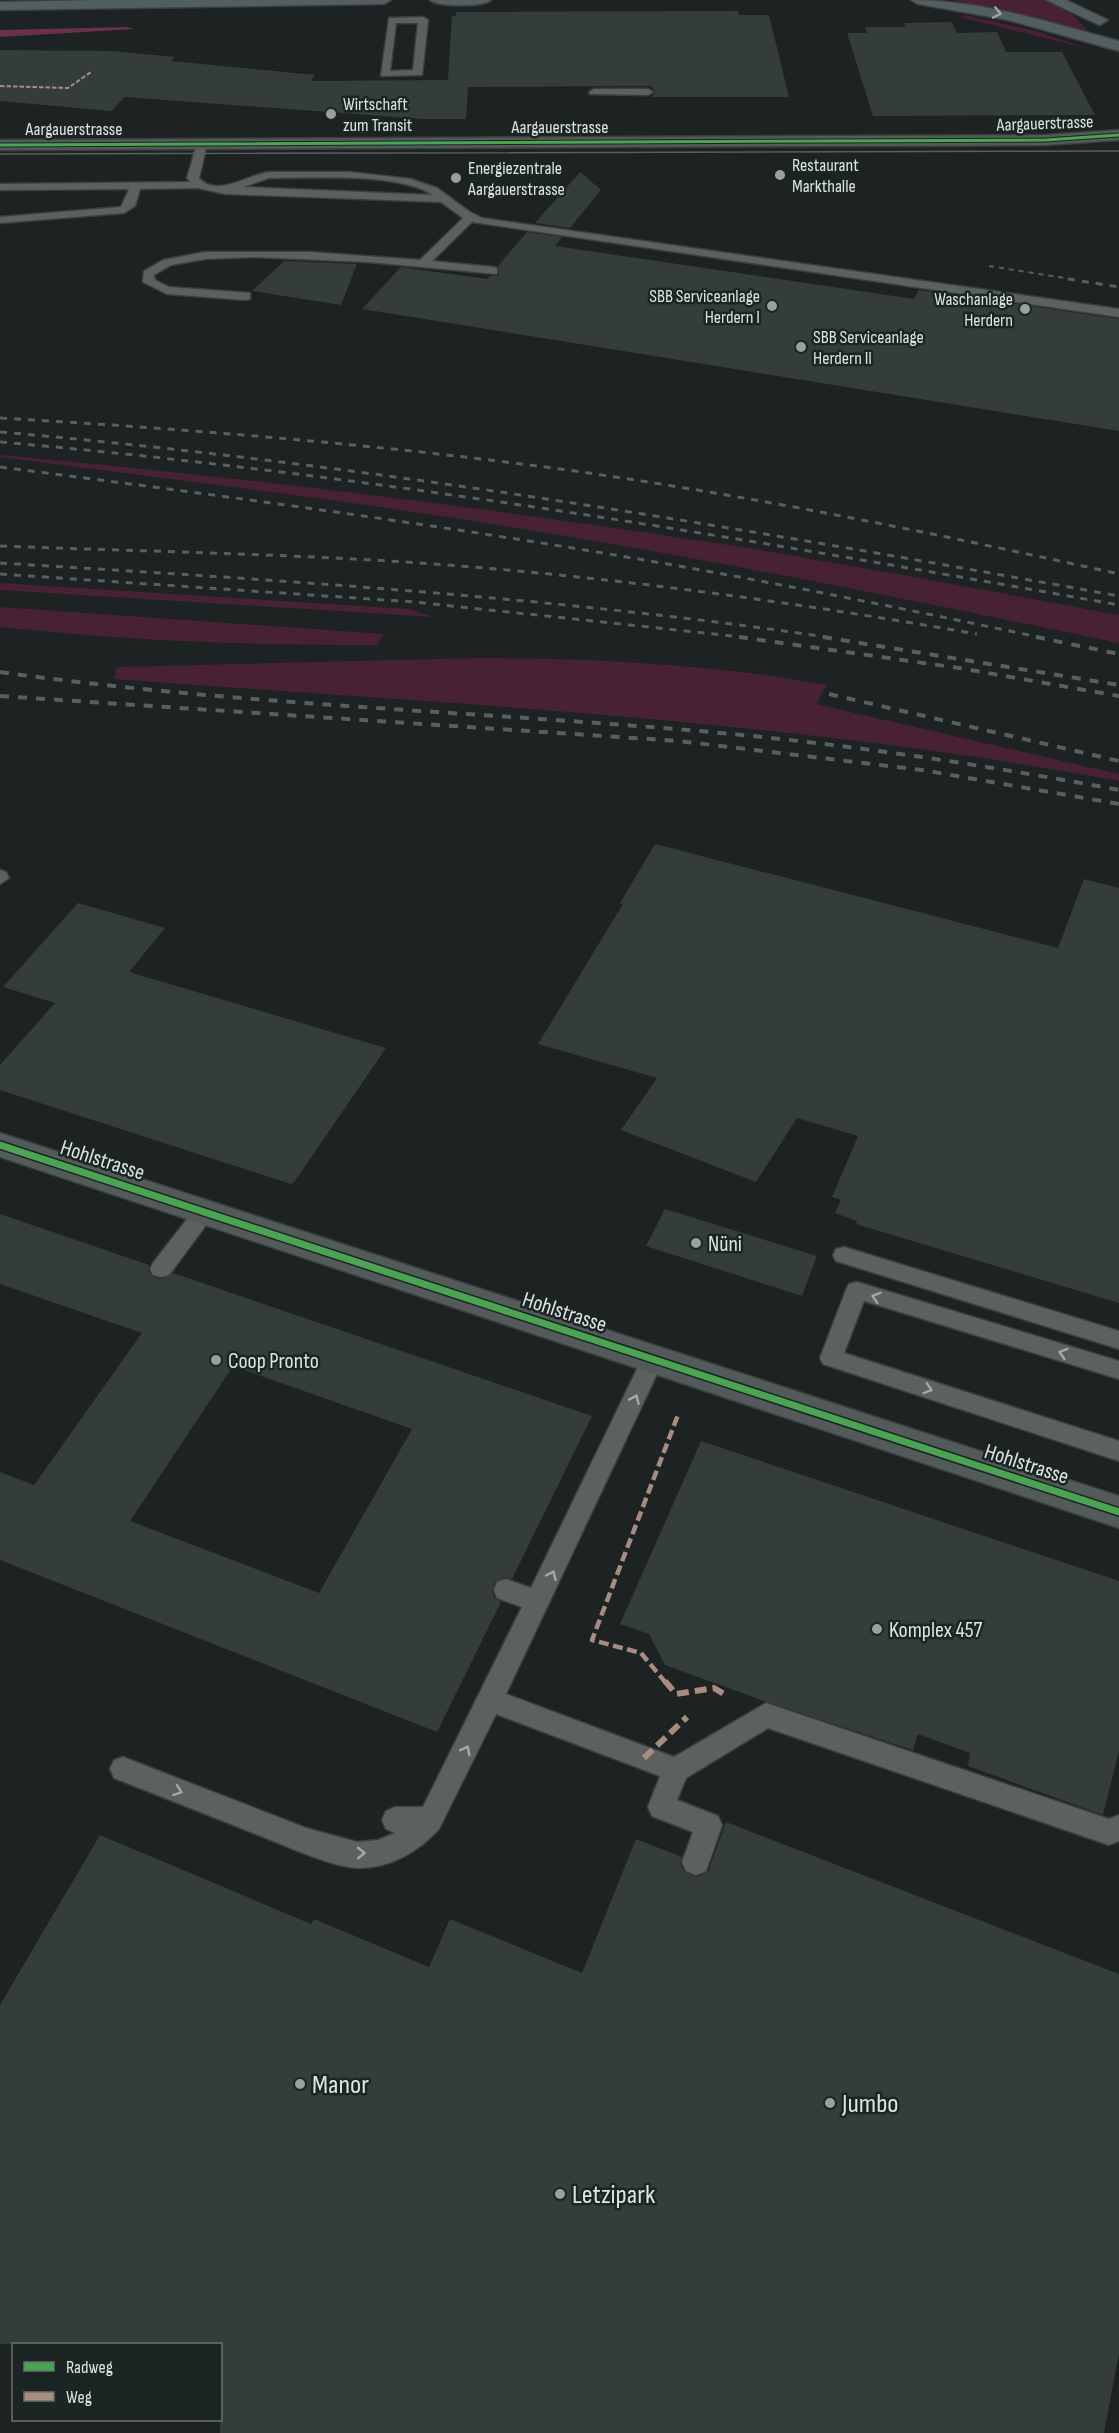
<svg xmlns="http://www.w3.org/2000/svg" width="1119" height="2433" viewBox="0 0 1119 2433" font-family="'Sofia Sans Condensed',sans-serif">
	<rect width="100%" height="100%" fill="#1d2222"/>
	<!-- green -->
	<path fill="#492134" d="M 951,0 L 1044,0 L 1072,14 L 1089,32 Z
		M 965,15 L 1036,31 L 1085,48 L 959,17 Z
		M 0,455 C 242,477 482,507 722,544 C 855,565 987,591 1119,615 L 1119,643 C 883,594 646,546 407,511 C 272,491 136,475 0,457 Z
		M 0,583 L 408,609 L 434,617 L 0,590 Z
		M 0,607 L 384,634 L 377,645 C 249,645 127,641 0,627 Z
		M 478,658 C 595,658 711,664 827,685 L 816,704 L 1119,774 L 1119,781 C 787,719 450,704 114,679 L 117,667 Z"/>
	<!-- forest -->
	<path fill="#69314c" d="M 127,27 L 134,29 L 0,37 L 0,30 Z"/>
	<!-- building -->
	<path fill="#343d3c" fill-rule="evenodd" d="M 738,11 L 739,15 L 769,15 L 789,97 L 652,97 L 655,91 L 651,86 L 468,87 L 466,119 L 423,119 L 125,97 L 111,111 L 0,101 L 0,50 L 111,51 L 175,57 L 171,61 L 315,75 L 311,81 L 448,80 L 452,16 L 456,16 L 456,12 Z
		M 952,22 L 957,33 L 997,32 L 1006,52 L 1062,52 L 1095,115 L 873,116 L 847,33 L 867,33 L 865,27 L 906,27 L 904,23 Z
		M 580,172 L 601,190 L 570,228 L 535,223 Z
		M 527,232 L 562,237 L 555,246 L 914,299 L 919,290 L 1119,319 L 1119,431 L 362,309 L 401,267 L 487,279 L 490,276 L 499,276 L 498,266 Z
		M 284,261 L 357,264 L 341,305 L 252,291 Z
		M 655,844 L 1058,948 L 1084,879 L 1119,888 L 1119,1303 L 856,1224 L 857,1221 L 835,1213 L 841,1200 L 832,1197 L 858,1136 L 797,1118 L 756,1182 L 621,1130 L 657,1078 L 538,1044 L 623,904 L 620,903 Z
		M 78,903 L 165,928 L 129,972 L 386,1048 L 295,1181 L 291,1184 L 0,1090 L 0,1065 L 55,1003 L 3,987 Z
		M 665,1209 L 817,1256 L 802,1296 L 646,1246 Z
		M 0,1214 L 149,1265 L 148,1270 L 152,1277 L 162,1279 L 173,1273 L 592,1416 L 512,1579 L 505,1577 L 495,1581 L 492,1591 L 495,1599 L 501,1602 L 437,1732 L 0,1560 L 0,1472 L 34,1485 L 142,1333 L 0,1284 ZM 233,1366 L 412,1429 L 319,1593 L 130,1521 Z
		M 701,1441 L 1119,1581 L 1119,1750 L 1103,1815 L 968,1766 L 970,1753 L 918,1734 L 913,1750 L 764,1701 L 665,1665 L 649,1634 L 620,1624 Z
		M 726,1822 L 1119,1974 L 1119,2353 L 1104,2433 L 220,2433 L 220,2344 L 0,2344 L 0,2005 L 100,1835 L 311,1924 L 314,1919 L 429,1967 L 450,1919 L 582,1973 L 636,1839 L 682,1857 L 680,1863 L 684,1872 L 697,1877 L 708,1872 Z"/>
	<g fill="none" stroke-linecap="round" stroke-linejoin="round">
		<defs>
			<path id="lane" d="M 423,17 L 428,20 L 422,75 L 381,76 L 389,18 ZM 396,23 L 418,23 L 413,70 L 390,71 Z
				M 594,89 L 648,89 L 653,92 L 648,95 L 590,94 L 589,92 Z
				M 202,141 L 207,144 L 199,178 C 217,198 247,175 269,172 L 349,172 L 411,179 L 437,188 L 470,212 L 482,218 L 1119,309 L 1119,317 L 472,222 L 432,261 L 493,267 L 497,268 L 497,274 L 368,262 L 254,257 L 205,259 L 171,265 L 154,275 L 155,280 L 169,287 L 250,293 L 250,299 L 246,300 L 167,294 L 143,282 L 144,271 L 163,260 L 205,252 L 310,252 L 420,260 L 463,218 L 441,202 L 225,194 L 198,188 L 140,189 L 135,206 L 124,213 L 0,223 L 0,217 L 121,207 L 129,189 L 0,190 L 0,184 L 190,182 L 187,178 L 197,144 ZM 269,178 C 312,178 397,172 433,195 L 243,187 Z
				M 0,870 L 6,872 L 9,878 L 0,884 Z
				M 205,1203 L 212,1205 L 215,1211 L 212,1217 L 169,1275 L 161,1277 L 153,1275 L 150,1269 L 153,1263 L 198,1205 Z
				M 844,1247 L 1119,1331 L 1119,1349 L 836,1261 L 833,1255 L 836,1249 Z
				M 857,1282 L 1119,1361 L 1119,1379 L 864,1301 L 844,1353 L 1119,1441 L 1119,1461 L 823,1364 L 820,1358 L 846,1290 L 849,1284 Z
				M 653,1350 L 661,1353 L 664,1359 L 506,1694 L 674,1757 L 766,1703 L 1109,1819 L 1119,1815 L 1119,1841 L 1109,1845 L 768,1728 L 686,1778 L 677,1800 L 718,1816 L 722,1825 L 706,1871 L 696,1875 L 686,1871 L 682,1862 L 693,1832 L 652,1816 L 648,1807 L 660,1776 L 496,1714 L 439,1829 C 419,1851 391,1868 359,1868 C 335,1868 291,1848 268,1839 C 216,1818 165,1798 114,1778 L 110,1769 L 114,1760 L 123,1757 L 306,1828 L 357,1842 L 378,1840 L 395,1833 L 386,1829 L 382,1820 L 386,1811 L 395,1807 L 423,1807 L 522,1607 L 497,1598 L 494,1590 L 497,1582 L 506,1579 L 531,1588 L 642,1359 L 645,1353 Z"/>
			<path id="secondary" d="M 1119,130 L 1119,140 L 1046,145 L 0,150 L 0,140 L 1046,135 Z
				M 0,1133 L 1119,1496 L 1119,1528 L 0,1157 Z"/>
			<path id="primary" d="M 97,0 L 391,0 L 384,4 L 0,10 L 0,2 Z
				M 430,0 L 491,0 C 485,7 436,7 430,0 Z
				M 911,0 C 982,0 1050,23 1119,41 L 1119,51 L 1008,20 L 918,4 Z
				M 1046,0 L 1066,0 L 1108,20 L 1100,25 L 1095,23 Z"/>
		</defs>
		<!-- lane casing -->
		<use href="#lane" stroke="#3a3e3e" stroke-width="3"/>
		<!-- secondary casing -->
		<use href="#secondary" stroke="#3a3e3e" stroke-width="3"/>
		<!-- primary casing -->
		<use href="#primary" stroke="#3a3e3e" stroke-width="3"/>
		<!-- lane -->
		<use href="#lane" fill="#5c6160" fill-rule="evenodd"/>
		<!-- secondary -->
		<use href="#secondary" fill="#535b5a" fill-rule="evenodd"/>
		<!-- primary -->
		<use href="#primary" fill="#535e5e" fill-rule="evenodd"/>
		<!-- tram -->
		<path stroke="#595e5e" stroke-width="1.5" d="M 0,154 L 1119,151"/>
		<!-- rail-far2 -->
		<path stroke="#595e5e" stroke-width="2" stroke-dasharray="5 5" stroke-linecap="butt" d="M 989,266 L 1077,280"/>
		<!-- rail-far1 -->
		<path stroke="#595e5e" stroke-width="3" stroke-dasharray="7 7" stroke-linecap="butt" d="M 1068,279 L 1119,287
			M 0,418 C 188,429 374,444 560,469 C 748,495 934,533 1119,574
			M 0,432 C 378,465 746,529 1119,596
			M 0,442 C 377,475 747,539 1119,605
			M 0,467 C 225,496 450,526 673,565 C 797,587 920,612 1043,638
			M 0,546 C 158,552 316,554 473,567 C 642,581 810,605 977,634
			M 0,563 C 279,580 557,597 833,638
			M 0,574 L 415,602 L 751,638"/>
		<!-- rail -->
		<path stroke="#595e5e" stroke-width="4" stroke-dasharray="9 9" stroke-linecap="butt" d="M 739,637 L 959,668 L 1119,696
			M 823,637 L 1119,685
			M 1036,637 L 1119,654
			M 0,672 C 236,705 473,711 710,732 C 847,744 984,765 1119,790
			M 829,694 L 1119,761
			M 0,696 L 679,741 L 922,770 L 1119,804"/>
		<!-- quiet-far2 -->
		<path stroke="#a88b81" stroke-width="2" stroke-dasharray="4.5 2" stroke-linecap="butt" d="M 0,86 L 68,88 L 91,72"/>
		<!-- quiet-far1 -->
		<path stroke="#a88b81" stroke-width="4.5" stroke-dasharray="10 4.5" stroke-linecap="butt" d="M 666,1683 L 641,1653 L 592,1640 L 678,1415"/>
		<!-- quiet -->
		<path stroke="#a88b81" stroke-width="6" stroke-dasharray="12 6" stroke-linecap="butt" d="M 665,1681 L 676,1694 L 714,1688 L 726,1695
			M 644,1758 L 687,1717"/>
		<defs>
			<path id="cycleway-far1" d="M 0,145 L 1046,140 L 1119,135"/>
			<path id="cycleway" d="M 0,1145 L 1119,1512"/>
		</defs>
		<!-- cycleway-far1 casing -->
		<use href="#cycleway-far1" stroke="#1a2524" stroke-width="5"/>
		<!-- cycleway casing -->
		<use href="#cycleway" stroke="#1a2524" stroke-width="10"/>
		<!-- cycleway-far1 -->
		<use href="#cycleway-far1" stroke="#4ca352" stroke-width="3"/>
		<!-- cycleway -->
		<use href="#cycleway" stroke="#4ca352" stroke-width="7"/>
	</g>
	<!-- one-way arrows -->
	<defs><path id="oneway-chevron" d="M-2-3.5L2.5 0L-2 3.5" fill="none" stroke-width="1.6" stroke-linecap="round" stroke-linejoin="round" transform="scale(1.5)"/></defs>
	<use stroke="#9fa8a7" href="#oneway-chevron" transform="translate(997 13) rotate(12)"/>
	<g stroke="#a3a9a8">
		<use href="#oneway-chevron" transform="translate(876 1297) rotate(-163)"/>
		<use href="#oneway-chevron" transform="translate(1063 1353) rotate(-163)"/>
		<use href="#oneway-chevron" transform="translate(928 1389) rotate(18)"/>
		<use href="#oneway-chevron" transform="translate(635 1399) rotate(-66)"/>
		<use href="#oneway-chevron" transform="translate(552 1575) rotate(-65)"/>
		<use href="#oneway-chevron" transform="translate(466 1750) rotate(-63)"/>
		<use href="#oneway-chevron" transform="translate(178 1791) rotate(21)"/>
		<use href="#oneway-chevron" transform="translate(361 1853)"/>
	</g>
	<!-- markers -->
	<g fill="#9aa09f" stroke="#1a2524" stroke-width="2">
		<circle cx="331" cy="114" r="6"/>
		<circle cx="780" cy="175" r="6"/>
		<circle cx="456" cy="178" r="6"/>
		<circle cx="772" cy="306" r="6"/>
		<circle cx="1025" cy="309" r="6"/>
		<circle cx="801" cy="347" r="6"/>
		<circle cx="696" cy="1243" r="6"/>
		<circle cx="216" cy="1360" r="6"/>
		<circle cx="877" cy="1629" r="6"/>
		<circle cx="300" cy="2084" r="6"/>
		<circle cx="830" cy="2103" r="6"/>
		<circle cx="560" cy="2194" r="6"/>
	</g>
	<g text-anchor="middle" stroke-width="5" stroke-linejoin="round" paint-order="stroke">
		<!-- far-poi labels -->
		<g font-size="18" fill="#dde4e3" stroke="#1a2524" text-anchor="start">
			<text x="343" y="110">Wirtschaft<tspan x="343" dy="21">zum Transit</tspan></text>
			<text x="792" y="171">Restaurant<tspan x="792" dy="21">Markthalle</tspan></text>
			<text x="468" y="174">Energiezentrale<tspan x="468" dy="21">Aargauerstrasse</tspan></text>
			<text x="760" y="302" text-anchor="end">SBB Serviceanlage<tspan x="760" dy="21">Herdern I</tspan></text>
			<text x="1013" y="305" text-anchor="end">Waschanlage<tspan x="1013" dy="21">Herdern</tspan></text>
			<text x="813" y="343">SBB Serviceanlage<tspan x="813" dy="21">Herdern II</tspan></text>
		</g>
		<!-- far-street labels -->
		<g font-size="18" fill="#dde4e3" stroke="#1a2524">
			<text transform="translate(1045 123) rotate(-2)" y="6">Aargauerstrasse</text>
			<text x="560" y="133">Aargauerstrasse</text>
			<text x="74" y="135">Aargauerstrasse</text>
		</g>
		<!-- street labels -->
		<g font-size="22" fill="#dde4e3" stroke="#1a2524">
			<text transform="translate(103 1159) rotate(18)" y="8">Hohlstrasse</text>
			<text transform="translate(565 1311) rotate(18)" y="8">Hohlstrasse</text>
			<text transform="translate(1027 1463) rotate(18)" y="8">Hohlstrasse</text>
		</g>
		<!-- poi labels -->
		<g font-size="22" fill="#dde4e3" stroke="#1a2524" text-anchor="start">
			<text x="708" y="1251">Nüni</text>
			<text x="228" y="1368">Coop Pronto</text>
			<text x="889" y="1637">Komplex 457</text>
		</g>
		<!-- near-poi labels -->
		<g font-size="27" fill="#dde4e3" stroke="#1a2524" text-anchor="start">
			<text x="312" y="2093">Manor</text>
			<text x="842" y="2112">Jumbo</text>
			<text x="572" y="2203">Letzipark</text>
		</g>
	</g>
	<!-- legend -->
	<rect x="12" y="2343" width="210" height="78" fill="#1a2524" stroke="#687170" stroke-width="1.5"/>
	<rect x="24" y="2362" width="30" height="9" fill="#4ca352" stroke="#687170" stroke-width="1.5"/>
	<text x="66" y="2373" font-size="18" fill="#dde4e3">Radweg</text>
	<rect x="24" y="2392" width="30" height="9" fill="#a88b81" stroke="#687170" stroke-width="1.5"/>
	<text x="66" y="2403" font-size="18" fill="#dde4e3">Weg</text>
</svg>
